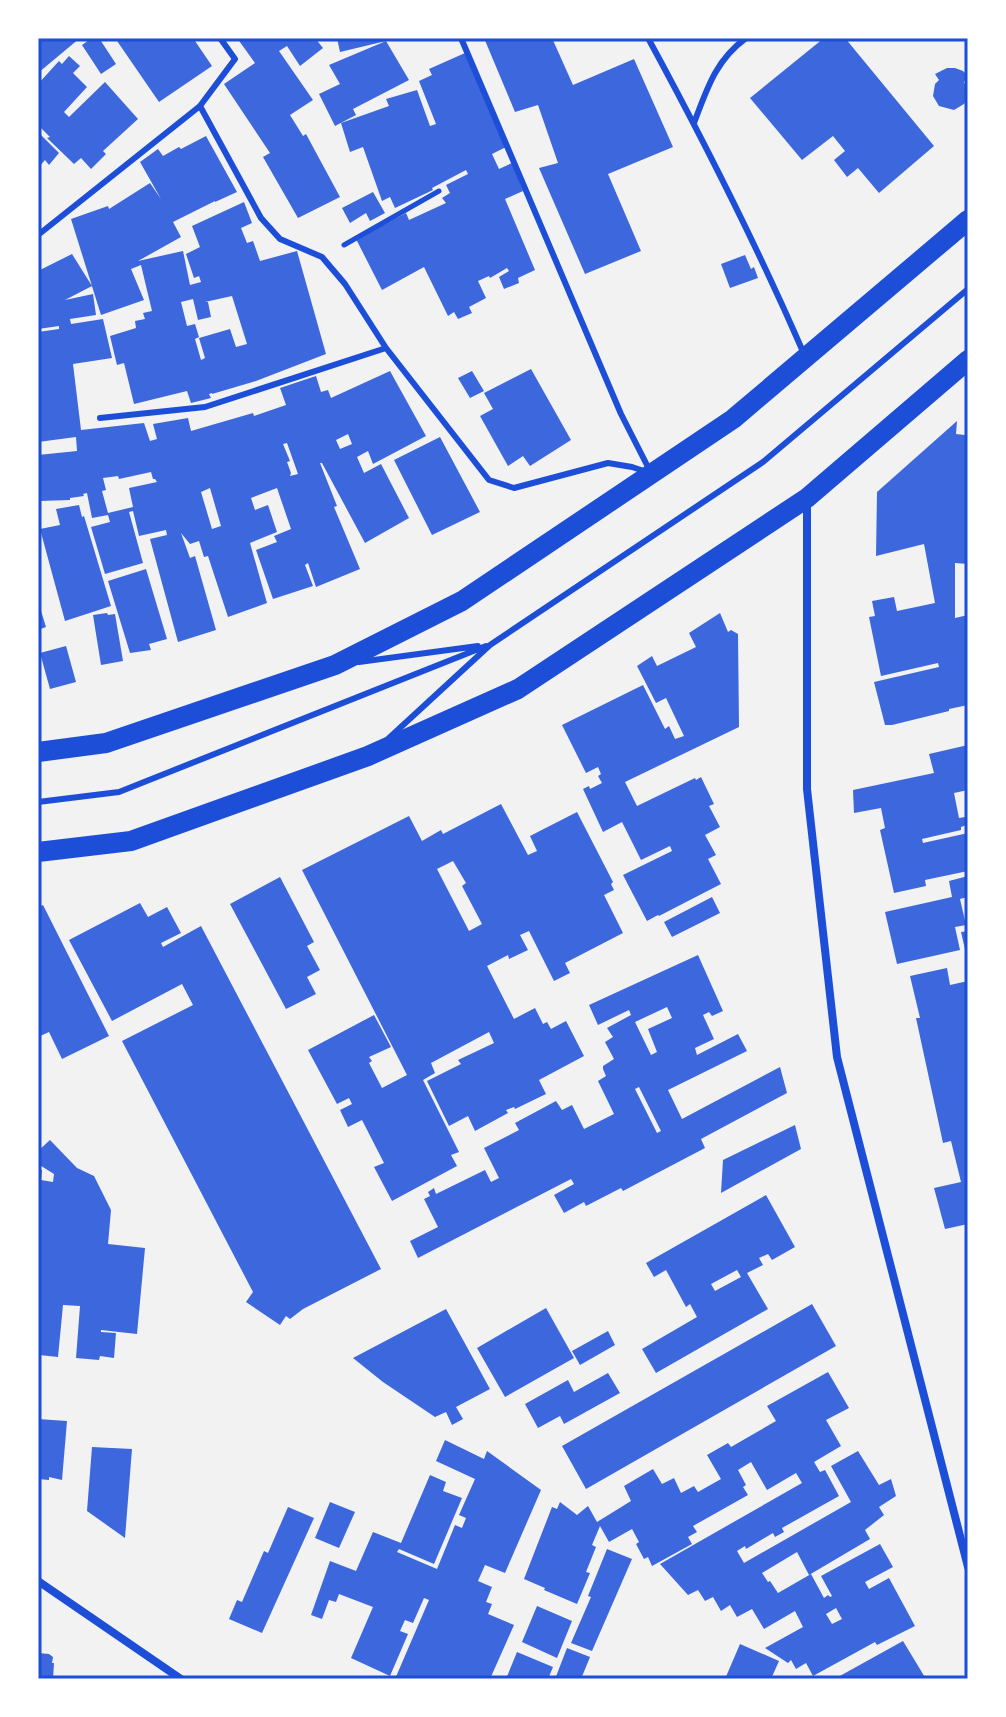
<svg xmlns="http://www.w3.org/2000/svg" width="1006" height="1717" viewBox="0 0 1006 1717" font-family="Inter,sans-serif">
	<rect width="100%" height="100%" fill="#f2f2f2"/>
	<!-- building -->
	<path fill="#3d67dc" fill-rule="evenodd" d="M 38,38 L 80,38 L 38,73 Z
		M 92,38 L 99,38 L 116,64 L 101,74 L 82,45 Z
		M 115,38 L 193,38 L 212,66 L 159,102 Z
		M 237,38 L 315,38 L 323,48 L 300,66 L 287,46 L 279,51 L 313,100 L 290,115 L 303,136 L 306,134 L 340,197 L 298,218 L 263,157 L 270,153 L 224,84 L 255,63 Z
		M 337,38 L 392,38 L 386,41 L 409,80 L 353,109 L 356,115 L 335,126 L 319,94 L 340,84 L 329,65 L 386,41 L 340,52 Z
		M 484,38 L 552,38 L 573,85 L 634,59 L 673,147 L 608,174 L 641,251 L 585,274 L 539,168 L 558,163 L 538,105 L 515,112 Z
		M 824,38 L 845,38 L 934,146 L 879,193 L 858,168 L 847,177 L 834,160 L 845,151 L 833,136 L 802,160 L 750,98 Z
		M 465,53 L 506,147 L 492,154 L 499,169 L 512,163 L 523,191 L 505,199 L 535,270 L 518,278 L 519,283 L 504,289 L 499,277 L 509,271 L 507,268 L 490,278 L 489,276 L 478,281 L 486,298 L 469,307 L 472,313 L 458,319 L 454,312 L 448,316 L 424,267 L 382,290 L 356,239 L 406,213 L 409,220 L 446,203 L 442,198 L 450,193 L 446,185 L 468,174 L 466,170 L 432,188 L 433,190 L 395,208 L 390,197 L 382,201 L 363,147 L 350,152 L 341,123 L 389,106 L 386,99 L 417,90 L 430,126 L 436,124 L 419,81 L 432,75 L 429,69 Z
		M 69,56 L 80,66 L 73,73 L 87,87 L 64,112 L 69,117 L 105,82 L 138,119 L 103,151 L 106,154 L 91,169 L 81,158 L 74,164 L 47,138 L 50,137 L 38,125 L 38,84 L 59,61 L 62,64 Z
		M 947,68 L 955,68 L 963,71 L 968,76 L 964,82 L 967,89 L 967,99 L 964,104 L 954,110 L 939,106 L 933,96 L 935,84 L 939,80 L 935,74 Z
		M 38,132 L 59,153 L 49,165 L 45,160 L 38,168 Z
		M 206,136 L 237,192 L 215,202 L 215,201 L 173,222 L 181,237 L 138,261 L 183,251 L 190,285 L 201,282 L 199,276 L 194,278 L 186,254 L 200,247 L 192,226 L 244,202 L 252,223 L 241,228 L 247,243 L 253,241 L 260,261 L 297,251 L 326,354 L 256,381 L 212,394 L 212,393 L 209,394 L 211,398 L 191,403 L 187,391 L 134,404 L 124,363 L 117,365 L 110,336 L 136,328 L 135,321 L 145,319 L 143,313 L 152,311 L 141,265 L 131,269 L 144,300 L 101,315 L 71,219 L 108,206 L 109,209 L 150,183 L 161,199 L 140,162 L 158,149 L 163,156 L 179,147 L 181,149 ZM 232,296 L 247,344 L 236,347 L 230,329 L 199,338 L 205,358 L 201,360 L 195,339 L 199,337 L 195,324 L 187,326 L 181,302 L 193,299 L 198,320 L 211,317 L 208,302 L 205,302 Z
		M 373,192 L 385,213 L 370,221 L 366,213 L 350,223 L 342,208 Z
		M 72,254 L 92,286 L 65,300 L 93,294 L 96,315 L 70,319 L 71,324 L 103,319 L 112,358 L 73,364 L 81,430 L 144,423 L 150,441 L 157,439 L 153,424 L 188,418 L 191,431 L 253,413 L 254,416 L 286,405 L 280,388 L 316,376 L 321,392 L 328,390 L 331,398 L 390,371 L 426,436 L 373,464 L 368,451 L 357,457 L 364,473 L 381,464 L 409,518 L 365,543 L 322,463 L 320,463 L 337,506 L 334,507 L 360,569 L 316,587 L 308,563 L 305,565 L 313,586 L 273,599 L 256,550 L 277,542 L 274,536 L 291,529 L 277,488 L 251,498 L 255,510 L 268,505 L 277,532 L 250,543 L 267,603 L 228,617 L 208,556 L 204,557 L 199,541 L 190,544 L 181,533 L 190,558 L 195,556 L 216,630 L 178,642 L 150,539 L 167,535 L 166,530 L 139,536 L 133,511 L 129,512 L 143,563 L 105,574 L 91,527 L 110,522 L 108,515 L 92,518 L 87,493 L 83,494 L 84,496 L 70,498 L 70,500 L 40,501 L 38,455 L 77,451 L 76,437 L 38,442 L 38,332 L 59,329 L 59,326 L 38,329 L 38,271 ZM 348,434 L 352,444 L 340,449 L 336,440 ZM 287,443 L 298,474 L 290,476 L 291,473 L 287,462 L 290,461 L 283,444 ZM 151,472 L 153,479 L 155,479 L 157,482 L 129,488 L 133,507 L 108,513 L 102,491 L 106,490 L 103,478 L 118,476 L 119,479 ZM 210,488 L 221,526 L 212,529 L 201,492 Z
		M 745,255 L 751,269 L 754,267 L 758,278 L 730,288 L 721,264 Z
		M 531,369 L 571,440 L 530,466 L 523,456 L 508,466 L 480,416 L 493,409 L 484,393 Z
		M 472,371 L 484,391 L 470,398 L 458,378 Z
		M 957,421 L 956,434 L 965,435 L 965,428 L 968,428 L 968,564 L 955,563 L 955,618 L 968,615 L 968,705 L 949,709 L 949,711 L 892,725 L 885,725 L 874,682 L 939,667 L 938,663 L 881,676 L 869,617 L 875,616 L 872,601 L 894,597 L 897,611 L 935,603 L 924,544 L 876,556 L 877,492 Z
		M 440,437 L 480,512 L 432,535 L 394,460 Z
		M 79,505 L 82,517 L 84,516 L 111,606 L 65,621 L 40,529 L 60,525 L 56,509 Z
		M 146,569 L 167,639 L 149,644 L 151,650 L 130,653 L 108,581 Z
		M 38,601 L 46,627 L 38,630 Z
		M 107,613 L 108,615 L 115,614 L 123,661 L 101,665 L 93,615 Z
		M 720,613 L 728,632 L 731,630 L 738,634 L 739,727 L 625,782 L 637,806 L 695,778 L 696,780 L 701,777 L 714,804 L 709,806 L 720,827 L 705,835 L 716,855 L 708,859 L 721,884 L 659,916 L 658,915 L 647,921 L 623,875 L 672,851 L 670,846 L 641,860 L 622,822 L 603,832 L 583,789 L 589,786 L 590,789 L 602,783 L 598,776 L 601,774 L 598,767 L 586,773 L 562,725 L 643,685 L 665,729 L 669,726 L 675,739 L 684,736 L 666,698 L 656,703 L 637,666 L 652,656 L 657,666 L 696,647 L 689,633 Z
		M 66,646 L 76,682 L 50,689 L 40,653 Z
		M 968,745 L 968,790 L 954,793 L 959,818 L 965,817 L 967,825 L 961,827 L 961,830 L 922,839 L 923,843 L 968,833 L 968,871 L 925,880 L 926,886 L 894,893 L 880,830 L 885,828 L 881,808 L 854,813 L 853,790 L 934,773 L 929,754 Z
		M 501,804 L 528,855 L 537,851 L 530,836 L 577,812 L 613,882 L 611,884 L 614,890 L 604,895 L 623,933 L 565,963 L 570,973 L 554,981 L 529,931 L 520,935 L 528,950 L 509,959 L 508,955 L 487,966 L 514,1019 L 535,1008 L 543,1024 L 547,1022 L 551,1029 L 566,1021 L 584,1056 L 539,1080 L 546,1094 L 515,1109 L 514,1107 L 506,1110 L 508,1113 L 475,1131 L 468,1116 L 449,1126 L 427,1081 L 461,1064 L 458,1060 L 494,1043 L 489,1032 L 431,1063 L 435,1073 L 423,1080 L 459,1152 L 451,1155 L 457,1166 L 392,1201 L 374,1167 L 384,1163 L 362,1120 L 348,1127 L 340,1110 L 352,1104 L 349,1098 L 337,1104 L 308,1050 L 374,1015 L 391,1047 L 369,1057 L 372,1061 L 369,1063 L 382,1088 L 407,1075 L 302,870 L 409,816 L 422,841 L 441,830 L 443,834 ZM 453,861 L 466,883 L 462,886 L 482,924 L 469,931 L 437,869 Z
		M 968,876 L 968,897 L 960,899 L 966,925 L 955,927 L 960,950 L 897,964 L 885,912 L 952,897 L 949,881 Z
		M 280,877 L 314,942 L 307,946 L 320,970 L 307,977 L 316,994 L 286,1009 L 230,904 Z
		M 712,897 L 720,913 L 672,937 L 664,922 Z
		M 140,903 L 148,917 L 167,907 L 181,933 L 161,943 L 163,947 L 201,926 L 381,1269 L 303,1309 L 290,1319 L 286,1316 L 280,1325 L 246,1302 L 253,1292 L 122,1041 L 193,1005 L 182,984 L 112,1021 L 69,940 Z
		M 43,905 L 109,1036 L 62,1059 L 49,1032 L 38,1037 L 38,907 Z
		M 968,931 L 968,957 L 967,958 L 961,932 Z
		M 698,955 L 723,1011 L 712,1016 L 709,1012 L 703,1015 L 714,1039 L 695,1048 L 697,1055 L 738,1034 L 747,1051 L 668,1090 L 682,1119 L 780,1067 L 787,1093 L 701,1139 L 705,1148 L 623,1191 L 621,1188 L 586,1206 L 584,1202 L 564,1213 L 554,1195 L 574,1184 L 571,1179 L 418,1258 L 410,1241 L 438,1227 L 424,1199 L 430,1196 L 428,1192 L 434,1188 L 436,1194 L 485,1170 L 491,1182 L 499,1178 L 484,1148 L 519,1130 L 515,1123 L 556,1101 L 562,1110 L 572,1105 L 584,1129 L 614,1114 L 598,1081 L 606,1076 L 603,1069 L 603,1066 L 614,1059 L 605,1042 L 613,1037 L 607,1028 L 631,1015 L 629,1010 L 598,1025 L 589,1005 ZM 667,1007 L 672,1018 L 648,1029 L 657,1052 L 651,1055 L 635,1022 ZM 639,1087 L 661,1131 L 657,1133 L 635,1089 Z
		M 947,968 L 950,985 L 968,981 L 968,1224 L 945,1229 L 934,1188 L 961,1182 L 951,1141 L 943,1143 L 916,1018 L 920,1018 L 910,976 Z
		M 795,1125 L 801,1149 L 721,1193 L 723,1160 Z
		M 50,1140 L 77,1168 L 94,1176 L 111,1210 L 108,1244 L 145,1248 L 137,1334 L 101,1330 L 101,1332 L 116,1333 L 114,1358 L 100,1356 L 99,1360 L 76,1358 L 80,1306 L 63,1305 L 58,1357 L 39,1355 L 38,1170 L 42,1170 L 41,1180 L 53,1182 L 54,1174 L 38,1164 L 38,1151 Z
		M 766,1195 L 795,1247 L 772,1260 L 768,1254 L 759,1258 L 763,1265 L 747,1273 L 768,1309 L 656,1373 L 642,1349 L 697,1317 L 690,1304 L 686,1307 L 666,1270 L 654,1277 L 646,1263 ZM 737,1270 L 741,1277 L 715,1291 L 711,1284 Z
		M 812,1304 L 836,1346 L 586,1489 L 562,1446 Z
		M 546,1308 L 574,1358 L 505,1397 L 477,1348 Z
		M 446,1309 L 490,1389 L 456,1407 L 463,1419 L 452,1425 L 446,1412 L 435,1417 L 383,1382 L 353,1358 Z
		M 608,1331 L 615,1345 L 580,1365 L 572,1351 Z
		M 828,1372 L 849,1408 L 826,1420 L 841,1446 L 814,1462 L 820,1472 L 825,1470 L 839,1496 L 782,1528 L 784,1532 L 775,1537 L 773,1533 L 746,1549 L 745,1546 L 737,1551 L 744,1563 L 851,1502 L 831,1466 L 858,1451 L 879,1485 L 891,1479 L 896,1496 L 879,1507 L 884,1515 L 865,1530 L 870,1539 L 809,1575 L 797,1552 L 762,1573 L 768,1582 L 770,1581 L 778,1593 L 811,1574 L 824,1598 L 828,1595 L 830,1597 L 832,1596 L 821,1576 L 880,1544 L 893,1567 L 865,1582 L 869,1589 L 889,1578 L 915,1626 L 877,1645 L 875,1642 L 813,1676 L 806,1663 L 796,1669 L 791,1660 L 788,1663 L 765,1648 L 803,1627 L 795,1611 L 764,1629 L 752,1609 L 737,1617 L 730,1605 L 721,1611 L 713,1597 L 705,1601 L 698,1590 L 688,1595 L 660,1564 L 802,1483 L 796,1473 L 767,1490 L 751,1462 L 738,1470 L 746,1485 L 743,1487 L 748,1495 L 693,1526 L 697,1532 L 688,1537 L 692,1544 L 652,1566 L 648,1557 L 644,1559 L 636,1544 L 639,1542 L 632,1529 L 609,1542 L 600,1526 L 592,1545 L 596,1547 L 586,1572 L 590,1573 L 577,1604 L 544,1590 L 545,1588 L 524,1579 L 552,1507 L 557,1509 L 560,1502 L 577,1515 L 588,1506 L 597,1522 L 631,1501 L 624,1486 L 653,1469 L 662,1484 L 674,1478 L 681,1493 L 694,1486 L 698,1492 L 721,1479 L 707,1455 L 728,1443 L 731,1447 L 776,1421 L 767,1406 ZM 836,1608 L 842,1619 L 832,1624 L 826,1614 Z
		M 608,1373 L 620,1393 L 564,1424 L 560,1416 L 538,1428 L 525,1404 L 568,1380 L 574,1392 Z
		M 38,1419 L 67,1421 L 62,1480 L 49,1477 L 49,1480 L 38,1479 Z
		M 445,1440 L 484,1459 L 487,1451 L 541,1490 L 505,1573 L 485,1565 L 478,1581 L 492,1587 L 486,1602 L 492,1604 L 488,1614 L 514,1625 L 490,1679 L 395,1679 L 429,1600 L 424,1598 L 413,1623 L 405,1620 L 400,1631 L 408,1634 L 390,1676 L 351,1658 L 373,1607 L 339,1594 L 336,1602 L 329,1600 L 322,1619 L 311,1615 L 330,1561 L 356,1571 L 373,1532 L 401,1543 L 430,1475 L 446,1482 L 443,1491 L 462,1498 L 434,1564 L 399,1549 L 397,1552 L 437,1569 L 455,1525 L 462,1528 L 466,1518 L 459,1515 L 475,1479 L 436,1461 Z
		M 92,1447 L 132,1449 L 125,1538 L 87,1511 Z
		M 330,1502 L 355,1512 L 339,1548 L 315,1538 Z
		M 288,1507 L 314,1518 L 262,1633 L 229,1619 L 237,1600 L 242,1602 L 264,1551 L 268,1553 Z
		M 607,1549 L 632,1559 L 592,1651 L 571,1643 L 591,1597 L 588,1596 Z
		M 537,1606 L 572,1621 L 557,1658 L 522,1642 Z
		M 903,1641 L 926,1679 L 839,1679 L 838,1677 Z
		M 740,1644 L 779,1661 L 771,1679 L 725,1679 Z
		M 567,1648 L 590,1657 L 581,1679 L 555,1679 Z
		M 517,1652 L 553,1667 L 548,1679 L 506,1679 Z
		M 38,1653 L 49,1654 L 53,1657 L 52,1663 L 54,1663 L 53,1679 L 38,1679 Z"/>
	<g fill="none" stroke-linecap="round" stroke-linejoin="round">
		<!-- path -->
		<path stroke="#1d4ed8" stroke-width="5" d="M 344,245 L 439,191"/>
		<!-- service -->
		<path stroke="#1d4ed8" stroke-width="6" d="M 461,38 L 621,414 L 650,471
			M 648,38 C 704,141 757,246 804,354
			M 200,106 L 261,218 L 280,239 L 322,257 L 345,284 L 386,348 L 489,480 L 514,488 L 608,463 L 632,467 L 644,471
			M 694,123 C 707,89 715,61 746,38
			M 38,235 L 200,106 L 235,59 L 220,38
			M 100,418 L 205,407 L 386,348
			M 359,662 L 478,646
			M 389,738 L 490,645 L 763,462 L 968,289
			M 38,802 L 119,792 L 486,646"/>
		<!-- minor -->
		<path stroke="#1d4ed8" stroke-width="8" d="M 807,499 L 807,789 L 837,1057 L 968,1567
			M 38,1581 L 181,1679"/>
		<!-- primary -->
		<path stroke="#1d4ed8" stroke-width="20" d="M 38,752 L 106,743 L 335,665 L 462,601 L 733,419 L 968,220
			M 38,852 L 131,841 L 368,756 L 518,689 L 807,498 L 968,360"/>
	</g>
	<!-- border -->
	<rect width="1006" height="1717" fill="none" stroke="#ffffff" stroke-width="80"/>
	<rect x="40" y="40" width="926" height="1637" fill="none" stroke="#1d4ed8" stroke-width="3"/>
</svg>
